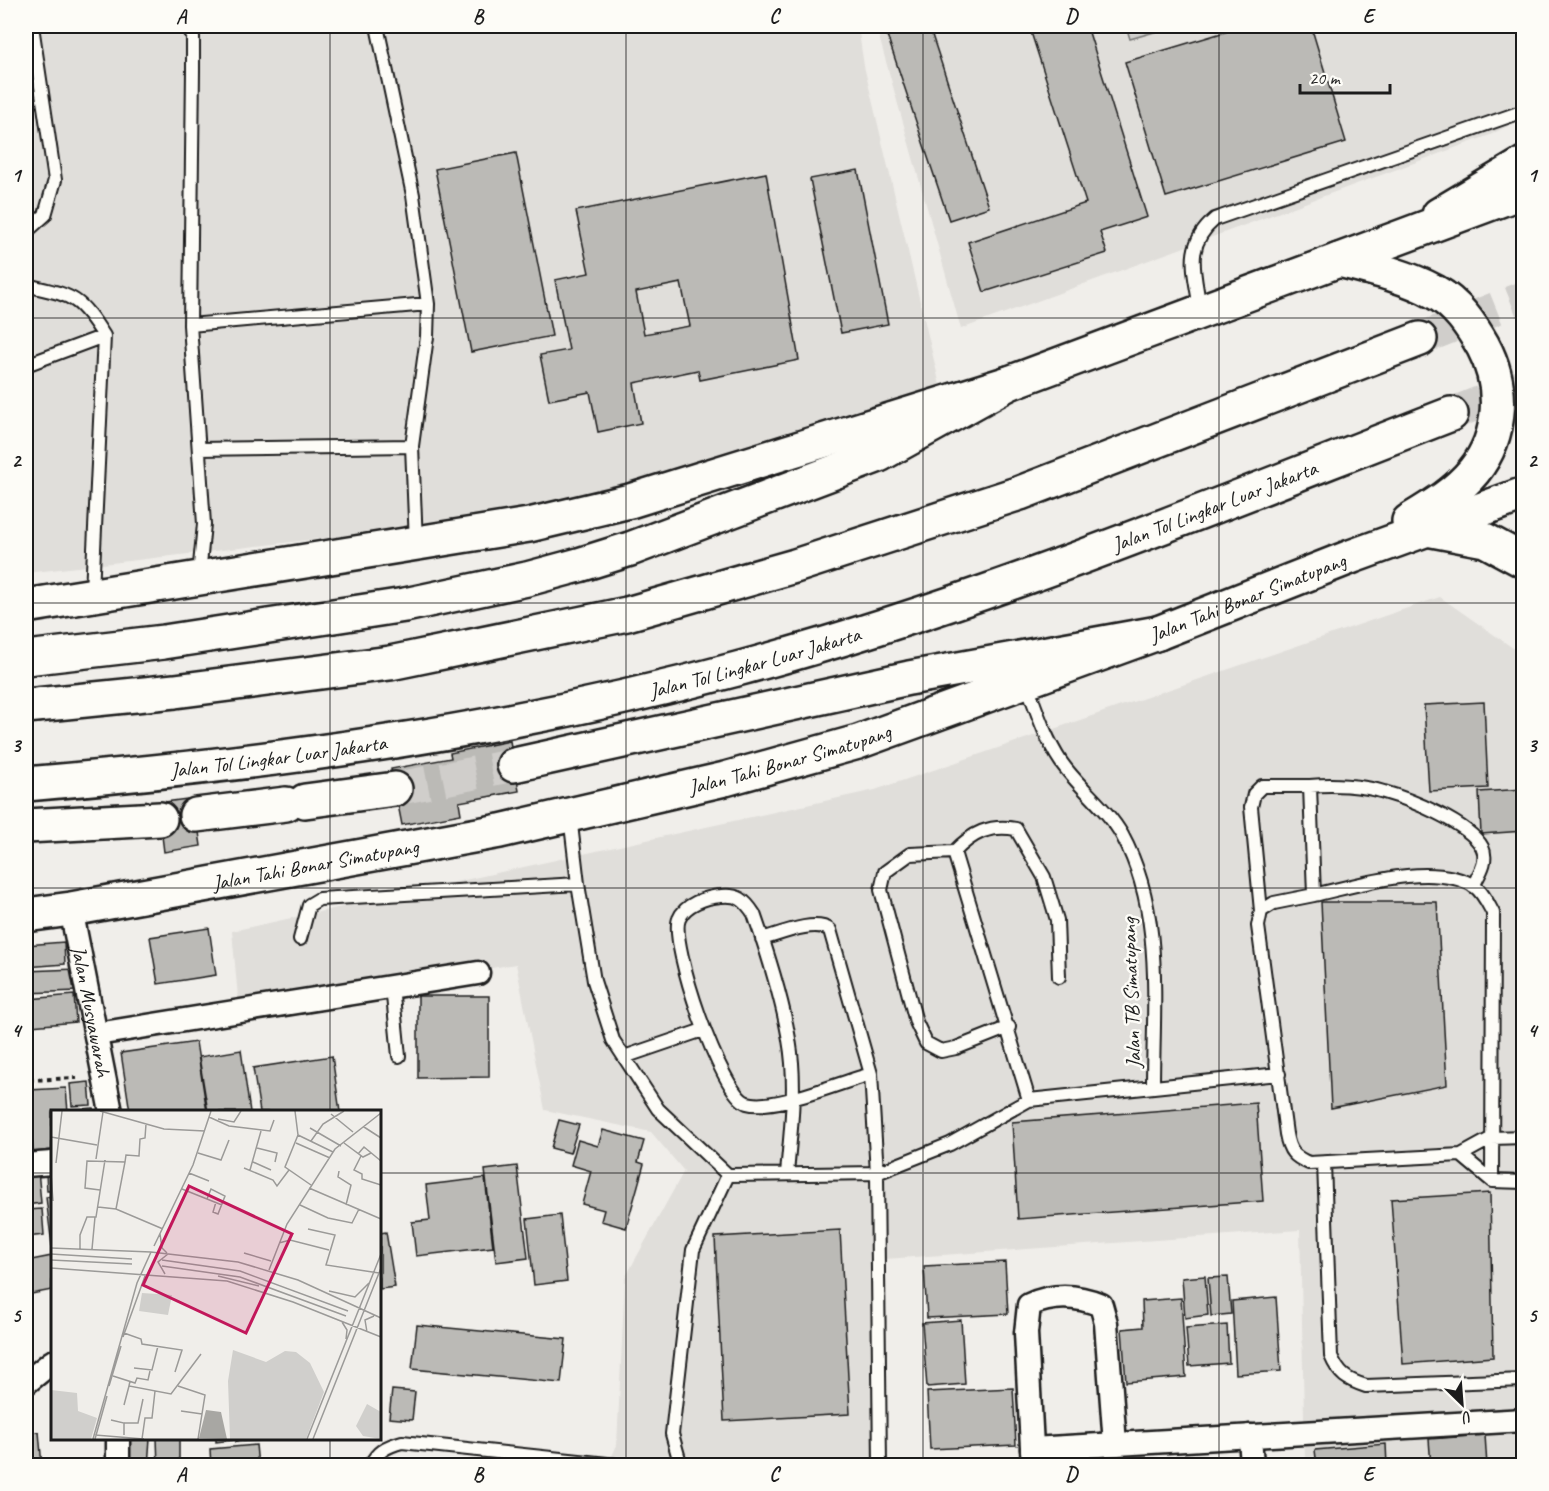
<svg xmlns="http://www.w3.org/2000/svg" width="1549" height="1491" viewBox="0 0 1549 1491" font-family="Caveat,sans-serif">
	<rect width="100%" height="100%" fill="#f0eeea"/>
	<filter id="ink" filterUnits="userSpaceOnUse"><feTurbulence type="fractalNoise" baseFrequency=".0167" numOctaves="2"/><feDisplacementMap in="SourceGraphic" scale="12" xChannelSelector="R" yChannelSelector="G"/><feConvolveMatrix kernelMatrix="1 2 1 2 8 2 1 2 1" color-interpolation-filters="sRGB"/></filter>
	<g filter="url(#ink)">
		<!-- built -->
		<path fill="#e0deda" d="M 26,26 L 858,26 L 864,66 L 942,394 L 685,496 L 26,573 Z
			M 876,26 L 1523,26 L 1523,118 L 1490,135 L 961,329 Z
			M 1440,597 L 1523,655 L 1523,1465 L 1305,1465 L 1300,1230 L 885,1259 L 887,1465 L 608,1465 L 617,1445 L 625,1278 L 684,1171 L 651,1132 L 545,1110 L 516,964 L 239,1009 L 232,931 L 875,790 Z"/>
		<!-- green -->
		<path fill="#d0cfcc" stroke="#767674" stroke-width="1.5" d="M 1126,26 L 1175,26 L 1130,39 Z"/>
		<!-- building -->
		<path fill="#bbbab6" stroke="#1c1c1c" stroke-width="1.5" fill-rule="evenodd" d="M 884,26 L 929,26 L 989,207 L 949,220 Z
			M 1029,26 L 1087,26 L 1147,217 L 1100,232 L 1107,253 L 984,292 L 968,242 L 1086,203 Z
			M 1245,26 L 1311,26 L 1346,142 L 1166,197 L 1125,62 Z
			M 516,153 L 552,336 L 471,352 L 435,169 Z
			M 858,170 L 888,324 L 841,333 L 810,179 Z
			M 766,173 L 799,360 L 700,380 L 698,370 L 634,383 L 641,423 L 598,432 L 590,392 L 549,400 L 540,355 L 569,350 L 555,280 L 589,273 L 576,211 ZM 681,283 L 690,326 L 644,334 L 636,292 Z
			M 1484,702 L 1488,788 L 1429,791 L 1424,705 Z
			M 510,741 L 519,791 L 459,802 L 461,814 L 402,825 L 391,769 L 451,758 L 450,753 Z
			M 1524,789 L 1524,831 L 1481,834 L 1479,792 Z
			M 194,798 L 201,846 L 164,852 L 158,803 Z
			M 1321,902 L 1437,902 L 1447,1085 L 1331,1108 Z
			M 209,928 L 216,975 L 158,984 L 150,937 Z
			M 64,942 L 65,964 L 26,967 L 26,945 Z
			M 76,969 L 77,991 L 26,993 L 26,971 Z
			M 74,995 L 76,1022 L 31,1026 L 29,999 Z
			M 418,996 L 489,996 L 489,1077 L 418,1078 Z
			M 196,1042 L 207,1112 L 130,1112 L 121,1053 Z
			M 241,1050 L 250,1112 L 208,1112 L 199,1057 Z
			M 332,1056 L 340,1112 L 260,1112 L 253,1068 Z
			M 89,1082 L 91,1105 L 72,1106 L 70,1084 Z
			M 66,1088 L 68,1112 L 52,1112 L 52,1150 L 33,1152 L 29,1090 Z
			M 26,1102 L 30,1146 L 26,1147 Z
			M 1256,1103 L 1263,1201 L 1018,1219 L 1012,1122 Z
			M 93,1108 L 94,1112 L 70,1112 L 69,1110 Z
			M 559,1120 L 579,1125 L 570,1153 L 551,1148 Z
			M 603,1130 L 644,1141 L 638,1162 L 644,1164 L 626,1228 L 601,1221 L 604,1210 L 582,1204 L 591,1171 L 571,1165 L 578,1140 L 598,1146 Z
			M 517,1166 L 528,1258 L 496,1262 L 485,1170 Z
			M 38,1170 L 41,1203 L 26,1205 L 26,1171 Z
			M 46,1173 L 52,1173 L 52,1191 L 47,1191 Z
			M 485,1178 L 493,1247 L 416,1256 L 412,1222 L 430,1220 L 426,1185 Z
			M 1490,1193 L 1493,1357 L 1403,1364 L 1391,1199 Z
			M 52,1196 L 52,1246 L 46,1197 Z
			M 42,1209 L 44,1235 L 26,1237 L 26,1210 Z
			M 560,1215 L 567,1281 L 534,1285 L 527,1219 Z
			M 840,1230 L 850,1414 L 724,1421 L 715,1237 Z
			M 386,1232 L 395,1287 L 380,1289 L 380,1233 Z
			M 30,1245 L 32,1258 L 26,1259 L 26,1246 Z
			M 52,1256 L 52,1290 L 26,1295 L 26,1261 Z
			M 1005,1262 L 1008,1314 L 927,1318 L 924,1266 Z
			M 1205,1276 L 1208,1315 L 1185,1318 L 1182,1278 Z
			M 1228,1277 L 1231,1314 L 1211,1316 L 1208,1278 Z
			M 1276,1297 L 1281,1371 L 1236,1374 L 1232,1301 Z
			M 1181,1298 L 1186,1377 L 1126,1382 L 1122,1329 L 1143,1327 L 1142,1301 Z
			M 961,1320 L 965,1384 L 927,1387 L 922,1323 Z
			M 417,1325 L 566,1339 L 561,1383 L 412,1369 Z
			M 1227,1325 L 1229,1363 L 1189,1366 L 1186,1328 Z
			M 1013,1388 L 1016,1445 L 930,1449 L 927,1392 Z
			M 392,1390 L 415,1392 L 412,1420 L 389,1418 Z
			M 39,1432 L 42,1466 L 26,1466 L 26,1433 Z
			M 1485,1435 L 1487,1466 L 1431,1466 L 1429,1439 Z
			M 125,1438 L 150,1438 L 148,1466 L 124,1466 Z
			M 157,1438 L 179,1438 L 179,1465 L 158,1466 Z
			M 216,1438 L 232,1438 L 232,1440 L 216,1442 Z
			M 236,1438 L 276,1438 L 276,1439 L 236,1442 Z
			M 1386,1444 L 1387,1466 L 1317,1466 L 1315,1450 Z
			M 256,1445 L 258,1466 L 211,1466 L 210,1449 Z"/>
		<g fill="none" stroke-linecap="round" stroke-linejoin="round">
			<!-- motorway-tunnel -->
			<path stroke="#d0cecb" stroke-width="33" stroke-dasharray="33 16" stroke-linecap="butt" d="M 1420,339 L 1524,297
				M 1451,414 L 1524,385
				M 395,789 L 514,765"/>
			<defs>
				<path id="service" d="M 188,26 L 193,37 L 193,70 L 190,325
					M 377,26 L 413,195 L 428,304
					M 26,232 L 45,215 L 55,180 L 32,26
					M 26,285 C 72,296 78,294 104,336 L 92,592
					M 1200,309 C 1195,272 1183,246 1215,219 L 1524,111
					M 26,365 L 104,336
					M 199,449 L 412,446
					M 199,575 L 204,524 L 190,325 L 428,304 L 427,337 L 412,446 L 416,543
					M 1026,682 C 1036,709 1045,738 1061,762 C 1079,788 1106,807 1122,835 C 1164,912 1153,1003 1153,1087
					M 570,816 L 578,884 L 594,981 L 613,1040 L 658,1109 L 728,1175
					M 954,852 L 1029,1100
					M 1473,886 C 1479,874 1489,861 1482,847 C 1469,823 1409,799 1384,792 C 1362,785 1332,784 1310,786 L 1314,895 L 1274,903 L 1261,911 L 1258,926 L 1286,1134 C 1289,1151 1294,1157 1309,1163 L 1461,1155 L 1492,1138 L 1524,1137
					M 1314,895 C 1358,885 1433,861 1474,886 C 1483,892 1488,904 1493,913 L 1492,1181
					M 1261,911 L 1251,807 L 1254,794 L 1262,786 L 1310,786
					M 300,939 L 309,905 L 319,899 L 578,884
					M 762,939 C 780,934 814,919 830,930 L 871,1074 L 877,1173 L 880,1466
					M 392,986 L 399,1056
					M 1009,1027 L 956,1048 L 941,1051 L 926,1043 L 916,1022 L 881,890 L 885,872 L 910,854 L 954,852 C 972,833 990,824 1016,829 L 1044,877 L 1057,920 L 1059,977
					M 624,1057 L 703,1030
					M 1461,1155 L 1492,1181 L 1524,1182
					M 1324,1163 L 1331,1356 C 1339,1375 1347,1380 1366,1386 L 1524,1380
					M 787,1174 C 790,1137 795,1100 792,1063 C 789,1021 768,954 754,914 C 745,900 738,894 721,896 C 706,897 685,904 679,919 C 669,942 721,1095 747,1103 C 774,1111 841,1082 871,1074
					M 370,1466 C 377,1451 387,1446 402,1442 L 626,1466
					M 681,1466 L 672,1434 L 693,1250 L 728,1175 L 877,1173 L 950,1144 L 1029,1100 L 1279,1074"/>
				<g id="minor">
					<path id="s1" d="M 71,909 L 111,1112"/>
					<path d="M 97,1034 L 478,973"/>
					<path d="M 26,1165 L 52,1163"/>
					<path d="M 26,1383 L 52,1362"/>
					<path d="M 1250,1436 L 1252,1466"/>
					<path d="M 1032,1449 L 1524,1420"/>
					<path d="M 118,1466 L 118,1438"/>
					<path d="M 1033,1466 L 1026,1333 L 1029,1305 C 1053,1294 1077,1295 1101,1305 L 1106,1323 L 1115,1444"/>
				</g>
				<path id="tertiary" d="M 1437,213 L 1524,161"/>
				<g id="trunk">
					<path d="M 1339,260 C 1371,268 1406,276 1435,292 C 1457,304 1471,325 1483,346 C 1504,385 1503,435 1474,471 C 1456,493 1432,507 1409,521"/>
					<path d="M 1427,529 L 1485,540 L 1524,561"/>
					<path d="M 26,606 L 529,525 L 630,501 L 1009,383 L 1524,191"/>
					<path id="s2" d="M 26,915 L 71,909 L 500,831 L 725,779 L 858,742 L 1158,633 L 1353,556 L 1524,494"/>
				</g>
				<g id="motorway">
					<path d="M 26,658 L 164,642 L 405,605 L 527,579 L 579,565 L 630,549 L 879,455 L 1009,383"/>
					<path d="M 26,706 L 175,691 L 390,663 L 627,614 L 795,566 L 1020,493 L 1420,339"/>
					<path d="M 514,765 L 909,678 L 1158,633"/>
					<path id="s3" d="M 26,784 C 265,764 504,732 737,669 C 981,604 1216,505 1451,414"/>
					<path d="M 305,801 L 395,789"/>
					<path d="M 196,815 L 286,804"/>
					<path d="M 26,826 L 160,819"/>
				</g>
			</defs>
			<!-- service casing -->
			<use href="#service" stroke="#1c1c1c" stroke-width="16"/>
			<!-- minor casing -->
			<use href="#minor" stroke="#1c1c1c" stroke-width="27"/>
			<!-- tertiary casing -->
			<use href="#tertiary" stroke="#1c1c1c" stroke-width="33"/>
			<!-- trunk casing -->
			<use href="#trunk" stroke="#1c1c1c" stroke-width="38"/>
			<!-- motorway casing -->
			<use href="#motorway" stroke="#1c1c1c" stroke-width="38"/>
			<!-- path -->
			<path stroke="#1c1c1c" stroke-width="4" stroke-dasharray="4.5 4.5" stroke-linecap="butt" d="M 29,1080 L 77,1078"/>
			<!-- service -->
			<use href="#service" stroke="#fdfcf7" stroke-width="12"/>
			<!-- minor -->
			<use href="#minor" stroke="#fdfcf7" stroke-width="22"/>
			<!-- tertiary -->
			<use href="#tertiary" stroke="#fdfcf7" stroke-width="28"/>
			<!-- trunk -->
			<use href="#trunk" stroke="#fdfcf7" stroke-width="33"/>
			<!-- motorway -->
			<use href="#motorway" stroke="#fdfcf7" stroke-width="33"/>
		</g>
	</g>
	<!-- grid -->
	<path fill="none" stroke="#1c1c1c" stroke-width="1.5" stroke-opacity="0.55" d="M 330,26 L 330,1112M 626,26 L 626,1466M 923,26 L 923,1466M 1219,26 L 1219,1466M 26,318 L 1524,318M 26,603 L 1524,603M 26,888 L 1524,888M 26,1173 L 52,1173M 380,1173 L 1524,1173M 330,1438 L 330,1466"/>
	<g text-anchor="middle" stroke-width="5" stroke-linejoin="round" paint-order="stroke">
		<!-- street labels -->
		<g font-size="21" fill="#1c1c1c" stroke="#fdfcf7">
			<text dy="7" stroke="none"><textPath href="#s3" startOffset="1226">Jalan Tol Lingkar Luar Jakarta</textPath></text>
			<text dy="7" stroke="none"><textPath href="#s2" startOffset="1266">Jalan Tahi Bonar Simatupang</textPath></text>
			<text dy="7" stroke="none"><textPath href="#s3" startOffset="740">Jalan Tol Lingkar Luar Jakarta</textPath></text>
			<text dy="7" stroke="none"><textPath href="#s3" startOffset="254">Jalan Tol Lingkar Luar Jakarta</textPath></text>
			<text dy="7" stroke="none"><textPath href="#s2" startOffset="780">Jalan Tahi Bonar Simatupang</textPath></text>
			<text dy="7" stroke="none"><textPath href="#s2" startOffset="294">Jalan Tahi Bonar Simatupang</textPath></text>
			<text transform="translate(1131 993) rotate(-92)" y="7">Jalan TB Simatupang</text>
			<text dy="7" stroke="none"><textPath href="#s1" startOffset="104">Jalan Musyawarah</textPath></text>
		</g>
	</g>
	<!-- overview -->
	<g transform="translate(51 1110)">
		<rect width="330" height="330" fill="#f0eeea"/>
		<path d="M 91,183 L 121,185 L 117,205 L 88,201 ZM 182,240 L 215,252 L 234,241 L 245,242 L 259,253 L 273,282 L 255,329 L 179,329 L 177,271 ZM 0,280 L 26,283 L 27,301 L 46,308 L 40,329 L 0,329 ZM 316,294 L 330,302 L 330,329 L 312,326 L 305,316 Z" fill="#d0cfcc"/>
		<path d="M 155,300 L 170,302 L 176,329 L 148,328 Z" fill="#a8a7a3"/>
		<path fill="none" stroke="#9b9a98" stroke-width="1.5" d="M 49,1 L 113,19 L 154,21M 244,1 L 247,25M 280,4 L 302,22M 158,7 L 178,16 L 219,21 L 223,10M 167,9 L 183,12 L 190,1M 313,17 L 330,28M 259,18 L 290,36M 247,25 L 234,57 L 260,75M 247,25 L 282,42M 0,27 L 46,35M 260,31 L 272,14 L 293,1M 245,33 L 279,48M 293,33 L 312,47 L 320,43M 206,38 L 226,43 L 224,52M 147,43 L 170,50 L 178,30M 307,44 L 313,37 L 330,51M 310,46 L 303,60 L 311,64 L 311,69 L 330,75M 45,49 L 52,2M 74,52 L 75,45 L 88,46 L 89,29 L 94,28 L 95,14M 202,52 L 220,60M 5,53 L 11,1M 193,58 L 222,70 L 226,76 L 238,60M 199,60 L 210,21M 288,61 L 287,67 L 300,75 L 295,95M 138,63 L 158,71M 0,64 L 2,91M 258,78 L 330,109M 131,79 L 171,95M 49,80 L 34,78 L 36,51 L 74,52 L 65,99M 156,89 L 160,79 L 174,86 L 167,104 L 162,102 L 165,92M 249,95 L 277,108 L 301,113 L 308,99M 47,97 L 65,99 L 112,119M 257,119 L 284,125 L 275,155 L 328,163M 109,124 L 111,138 L 116,143M 228,133 L 239,130 L 278,140M 103,136 L 142,55 L 160,1M 0,138 L 100,142 L 187,152 L 247,170 L 330,208M 29,139 L 29,125 L 36,107 L 45,107 L 54,50M 41,139 L 44,107M 193,143 L 220,151M 0,144 L 81,149M 0,150 L 81,154M 111,150 L 189,161 L 297,201M 111,156 L 189,167 L 295,206M 0,158 L 176,171 L 242,192 L 330,227M 218,160 L 236,114 L 284,39 L 330,3M 114,164 L 107,152 L 117,144M 167,166 L 208,176M 278,181 L 304,187 L 318,173M 291,212 L 296,220 L 295,229M 316,222 L 314,210 L 323,206M 73,223 L 90,229 L 91,234 L 131,240 L 124,262M 72,227 L 94,166M 83,258 L 101,260 L 107,236M 62,266 L 84,273 L 86,268 L 97,270 L 99,261M 79,271 L 78,276 L 120,284 L 150,244M 58,276 L 70,236M 127,276 L 154,285 L 147,329M 73,295 L 78,276M 130,301 L 151,304M 60,310 L 73,313 L 73,325M 73,313 L 87,313 L 92,289M 44,325 L 93,329M 42,329 L 86,173 L 100,142M 44,329 L 56,286M 91,329 L 94,308 L 101,308 L 104,281M 256,329 L 330,144M 262,329 L 330,158"/>
		<path fill="#c2185b" fill-opacity="0.15" stroke="#c2185b" stroke-width="3" d="M 138,76 L 241,124 L 195,223 L 92,175 Z"/>
		<rect width="330" height="330" fill="none" stroke="#1c1c1c" stroke-width="3"/>
	</g>
	<!-- margin -->
	<rect width="1549" height="1491" fill="none" stroke="#fdfcf7" stroke-width="66"/>
	<!-- north arrow -->
	<g transform="translate(1462 1404) rotate(155)" stroke="#fdfcf7" stroke-width="4.5" paint-order="stroke">
	<path d="M0-4.5L10 22L0 15L-10 22Z" fill="#1c1c1c"/>
	<text y="-9" font-size="16" font-weight="bold" text-anchor="middle" fill="#1c1c1c">U</text>
	</g>
	<!-- scale -->
	<path d="M1300 84v9h90v-9" fill="none" stroke="#1c1c1c" stroke-width="3"/>
	<text x="1309" y="84" font-size="18" fill="#1c1c1c" stroke="#fdfcf7" stroke-width="4.5" paint-order="stroke">20 m</text>
	<rect x="33" y="33" width="1483" height="1425" fill="none" stroke="#1c1c1c" stroke-width="2"/>
	<g font-size="20" text-anchor="middle" font-weight="bold" fill="#1c1c1c">
		<text x="181" y="23">A</text>
		<text x="478" y="23">B</text>
		<text x="774" y="23">C</text>
		<text x="1071" y="23">D</text>
		<text x="1368" y="23">E</text>
		<text x="16" y="182">1</text>
		<text x="1532" y="182">1</text>
		<text x="16" y="467">2</text>
		<text x="1532" y="467">2</text>
		<text x="16" y="752">3</text>
		<text x="1532" y="752">3</text>
		<text x="16" y="1037">4</text>
		<text x="1532" y="1037">4</text>
		<text x="16" y="1322">5</text>
		<text x="1532" y="1322">5</text>
		<text x="181" y="1481">A</text>
		<text x="478" y="1481">B</text>
		<text x="774" y="1481">C</text>
		<text x="1071" y="1481">D</text>
		<text x="1368" y="1481">E</text>
	</g>
</svg>
